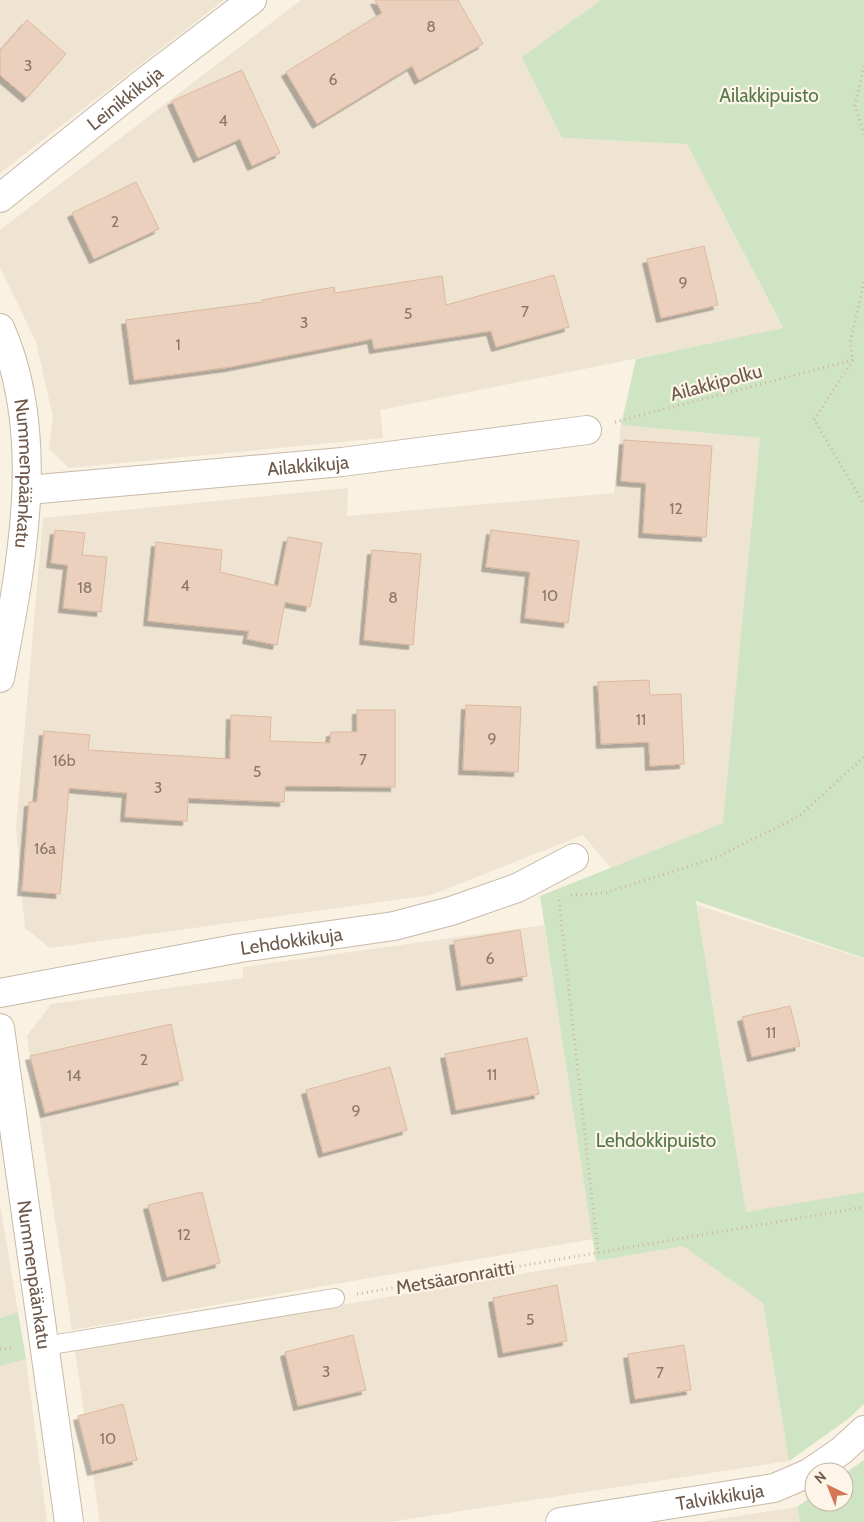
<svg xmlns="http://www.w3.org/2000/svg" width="864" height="1522" viewBox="0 0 864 1522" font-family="Cabin,sans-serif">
	<defs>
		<filter id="shadow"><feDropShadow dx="-4.5" dy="4.5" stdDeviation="0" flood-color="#0004"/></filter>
	</defs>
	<rect width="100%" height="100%" fill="#f9f1e2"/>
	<!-- residential -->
	<path fill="#efe3d2" d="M 0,0 L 224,0 L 0,173 Z
		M 301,0 L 601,0 L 523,57 L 562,138 L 687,144 L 783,329 L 380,410 L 383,438 L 69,468 L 49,449 L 53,417 L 36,342 L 0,267 L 0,230 Z
		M 621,425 L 760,438 L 724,823 L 611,868 L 583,835 L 431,895 L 50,948 L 25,928 L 16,828 L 43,518 L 348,488 L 347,516 L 614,493 Z
		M 697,905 L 864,959 L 864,1193 L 746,1212 Z
		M 544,925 L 593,1239 L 72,1330 L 27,1036 L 51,1004 L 243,978 L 243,967 Z
		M 0,1205 L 18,1312 L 0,1318 Z
		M 683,1246 L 763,1303 L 789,1461 L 389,1522 L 100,1522 L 75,1351 Z
		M 26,1359 L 47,1522 L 0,1522 L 0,1366 Z
		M 797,1507 L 800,1522 L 700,1522 Z"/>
	<!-- green -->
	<path fill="#cfe4c3" d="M 601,0 L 864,0 L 864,958 L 696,901 L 746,1212 L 864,1192 L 864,1404 L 848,1419 L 789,1461 L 763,1303 L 683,1246 L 596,1261 L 540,896 L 723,823 L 760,438 L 621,425 L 636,359 L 783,328 L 687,144 L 562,138 L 522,57 Z
		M 18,1312 L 26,1359 L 0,1366 L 0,1318 Z
		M 864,1460 L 864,1522 L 800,1522 L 797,1507 L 814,1495 L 814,1502 L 844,1502 L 844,1474 Z"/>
	<!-- building -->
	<path fill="#ebd1bd" stroke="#dbb9a0" filter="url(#shadow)" d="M 375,0 L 458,0 L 483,44 L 419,80 L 412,66 L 317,124 L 286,72 L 382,13 Z
		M 27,20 L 66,54 L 27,98 L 0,75 L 0,51 Z
		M 242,70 L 280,153 L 252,166 L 240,139 L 198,158 L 172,101 Z
		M 136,182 L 159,229 L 94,259 L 72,213 Z
		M 704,246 L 718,305 L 661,318 L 647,259 Z
		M 554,275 L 569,327 L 496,347 L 491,331 L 374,349 L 372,339 L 230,367 L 134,380 L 126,320 L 262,302 L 262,300 L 334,287 L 335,293 L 442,276 L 446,305 Z
		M 624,440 L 712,446 L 706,537 L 643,533 L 646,483 L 621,481 Z
		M 55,530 L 85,533 L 82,555 L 107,557 L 101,612 L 63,608 L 68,565 L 51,563 Z
		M 491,530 L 579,541 L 568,623 L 525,618 L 530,572 L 486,567 Z
		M 288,537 L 322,543 L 310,607 L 285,602 L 277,645 L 247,639 L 249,631 L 148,621 L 156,542 L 222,550 L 220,572 L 278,586 Z
		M 372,550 L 421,554 L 413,645 L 364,640 Z
		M 649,680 L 650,695 L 681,694 L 684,764 L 650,766 L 649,742 L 601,744 L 598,682 Z
		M 466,705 L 521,707 L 518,772 L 463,770 Z
		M 357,710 L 395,710 L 395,787 L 285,786 L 284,802 L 188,798 L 187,821 L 125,817 L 127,793 L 69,788 L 60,894 L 22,891 L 29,802 L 37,802 L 44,731 L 90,735 L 88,750 L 230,759 L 231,715 L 271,717 L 270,741 L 330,743 L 331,732 L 357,732 Z
		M 520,930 L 527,976 L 461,986 L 454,941 Z
		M 790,1006 L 800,1046 L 752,1057 L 742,1017 Z
		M 171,1024 L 183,1080 L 45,1113 L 30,1056 Z
		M 527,1038 L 539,1094 L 456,1110 L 445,1054 Z
		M 390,1067 L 407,1130 L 323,1153 L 306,1090 Z
		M 202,1192 L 220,1263 L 167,1277 L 148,1205 Z
		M 557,1285 L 567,1341 L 503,1353 L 493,1298 Z
		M 353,1335 L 366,1390 L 298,1406 L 285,1352 Z
		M 684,1345 L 691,1390 L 635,1399 L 628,1354 Z
		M 123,1404 L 137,1460 L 92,1471 L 78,1416 Z"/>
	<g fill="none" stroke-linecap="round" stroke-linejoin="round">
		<defs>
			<path id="lane" d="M 45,1346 L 335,1298"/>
			<g id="street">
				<path id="s1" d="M 0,198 L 142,84 L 252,0"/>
				<path id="s2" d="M 0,328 C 48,435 21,568 0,678"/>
				<path id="s3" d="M 28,490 L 342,462 L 587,430"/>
				<path id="s4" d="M 0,993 L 240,948 L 394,926 L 451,911 L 517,888 L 574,858"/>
				<path id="s5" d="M 0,1028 L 69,1522"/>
				<path id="s6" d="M 560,1522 L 774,1488 L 809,1473 L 841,1451 L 864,1430"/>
			</g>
		</defs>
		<!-- lane casing -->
		<use href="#lane" stroke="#c8b9ab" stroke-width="20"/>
		<!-- street casing -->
		<use href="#street" stroke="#c8b9ab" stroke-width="30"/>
		<!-- path -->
		<path stroke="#cfb5a1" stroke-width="3" stroke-dasharray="1 4" stroke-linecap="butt" d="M 864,66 L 855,106 L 864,134
			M 864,282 L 850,343 L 853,360 L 814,420 L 864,504
			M 615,422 L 853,360
			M 571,895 L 605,893 L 715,858 L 798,817 L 864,757
			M 559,900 L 598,1253
			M 357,1294 L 864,1207
			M 0,1349 L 15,1348"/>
		<!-- lane -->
		<use href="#lane" stroke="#fff" stroke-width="18"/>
		<!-- street -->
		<use href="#street" stroke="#fff" stroke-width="28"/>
	</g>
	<g text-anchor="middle" stroke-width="4.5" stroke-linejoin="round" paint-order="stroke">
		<!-- number labels -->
		<g font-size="16" fill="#8c7768">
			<text x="431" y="32">8</text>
			<text x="28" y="71">3</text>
			<text x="333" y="85">6</text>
			<text x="223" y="126">4</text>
			<text x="115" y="227">2</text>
			<text x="683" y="288">9</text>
			<text x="525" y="317">7</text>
			<text x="408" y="319">5</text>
			<text x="304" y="328">3</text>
			<text x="178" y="350">1</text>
			<text x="676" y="514">12</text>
			<text x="185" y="591">4</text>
			<text x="85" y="593">18</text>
			<text x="550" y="601">10</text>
			<text x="393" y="603">8</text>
			<text x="641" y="725">11</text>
			<text x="492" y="744">9</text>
			<text x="363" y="765">7</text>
			<text x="64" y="766">16b</text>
			<text x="257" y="777">5</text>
			<text x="158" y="793">3</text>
			<text x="45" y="854">16a</text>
			<text x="490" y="964">6</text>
			<text x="771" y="1038">11</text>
			<text x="144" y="1065">2</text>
			<text x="492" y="1080">11</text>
			<text x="74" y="1081">14</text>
			<text x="356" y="1116">9</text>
			<text x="184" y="1240">12</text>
			<text x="530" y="1325">5</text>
			<text x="326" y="1377">3</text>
			<text x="660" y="1378">7</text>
			<text x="108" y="1444">10</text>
		</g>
		<!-- park labels -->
		<g font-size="19" fill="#547849" stroke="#fcf5e8">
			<text x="769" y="102">Ailakkipuisto</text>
			<text x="656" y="1147">Lehdokkipuisto</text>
		</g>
		<!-- street labels -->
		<g font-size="19" fill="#6d594c" stroke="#fcf5e8">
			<text dy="7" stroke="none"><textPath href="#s1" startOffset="160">Leinikkikuja</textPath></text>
			<text transform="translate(716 382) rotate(-15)" y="7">Ailakkipolku</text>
			<text dy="7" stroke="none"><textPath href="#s3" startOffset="281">Ailakkikuja</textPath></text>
			<text dy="7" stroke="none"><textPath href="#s2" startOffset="149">Nummenpäänkatu</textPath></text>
			<text dy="7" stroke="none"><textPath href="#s4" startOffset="296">Lehdokkikuja</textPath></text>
			<text dy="7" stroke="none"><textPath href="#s5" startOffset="249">Nummenpäänkatu</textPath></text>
			<text transform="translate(455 1277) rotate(-10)" y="7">Metsäaronraitti</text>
			<text dy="7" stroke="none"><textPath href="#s6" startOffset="162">Talvikkikuja</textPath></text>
		</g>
	</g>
	<!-- north arrow -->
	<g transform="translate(829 1487) rotate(317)"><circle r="24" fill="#fcf5e8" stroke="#c3b7aa"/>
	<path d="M0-4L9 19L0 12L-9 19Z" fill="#d57755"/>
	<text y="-8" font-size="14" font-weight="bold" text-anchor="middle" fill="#6d594c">N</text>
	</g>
</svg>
